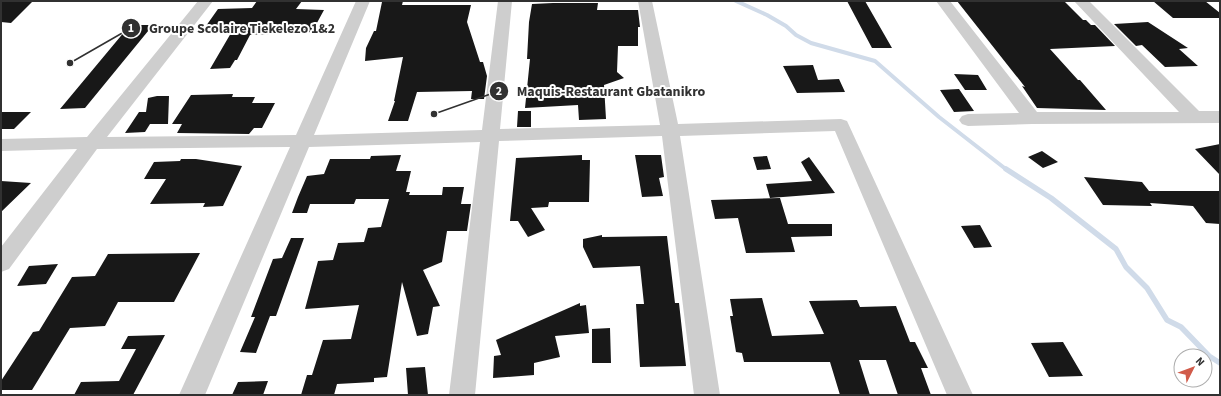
<svg xmlns="http://www.w3.org/2000/svg" width="1221" height="396" viewBox="0 0 1221 396" font-family="'Source Sans 3',sans-serif">
	<rect width="100%" height="100%" fill="#fff"/>
	<g fill="none" stroke-linecap="round" stroke-linejoin="round">
		<!-- stream-far1 -->
		<path stroke="#d0dbe9" stroke-width="4" d="M 736,1 L 767,15 L 786,26 L 796,35 L 811,43 L 875,61 L 939,117 L 1007,170"/>
		<!-- stream -->
		<path stroke="#d0dbe9" stroke-width="5.5" d="M 1006,169 L 1051,198 L 1116,249 L 1126,267 L 1147,288 L 1167,320 L 1181,327 L 1209,356 L 1220,363"/>
	</g>
	<!-- building -->
	<path fill="#181818" d="M 1,1 L 33,1 L 11,23 L 1,22 Z
		M 257,1 L 302,1 L 296,9 L 324,10 L 312,32 L 250,35 L 237,60 L 235,60 L 230,68 L 210,69 L 231,33 L 201,33 L 218,9 L 252,8 Z
		M 403,1 L 402,5 L 471,5 L 467,22 L 480,62 L 483,62 L 487,76 L 484,99 L 471,99 L 472,91 L 417,92 L 408,121 L 388,121 L 395,101 L 394,101 L 403,57 L 365,61 L 366,48 L 374,31 L 376,31 L 382,2 Z
		M 847,1 L 865,1 L 892,48 L 872,48 Z
		M 957,1 L 1064,1 L 1083,20 L 1086,20 L 1091,25 L 1095,25 L 1115,46 L 1050,49 L 1078,80 L 1080,80 L 1106,110 L 1037,108 L 1022,86 L 1025,87 Z
		M 1153,1 L 1205,1 L 1220,13 L 1220,18 L 1173,18 Z
		M 553,3 L 598,3 L 597,10 L 638,10 L 640,27 L 638,27 L 638,46 L 618,46 L 617,72 L 624,78 L 604,85 L 606,119 L 579,120 L 578,105 L 525,108 L 530,59 L 527,59 L 529,22 L 532,4 Z
		M 1148,22 L 1188,48 L 1179,49 L 1198,66 L 1165,67 L 1142,45 L 1136,46 L 1114,24 Z
		M 130,25 L 153,25 L 85,108 L 60,109 Z
		M 813,65 L 818,80 L 839,79 L 845,92 L 797,93 L 783,66 Z
		M 954,74 L 978,75 L 987,90 L 965,90 Z
		M 959,89 L 974,111 L 954,112 L 940,90 Z
		M 233,94 L 232,97 L 255,97 L 252,103 L 275,103 L 262,128 L 254,128 L 249,134 L 177,133 L 182,124 L 172,124 L 191,95 Z
		M 157,96 L 169,96 L 168,124 L 150,124 L 145,132 L 125,133 L 139,112 L 146,112 L 148,98 Z
		M 518,111 L 531,111 L 531,127 L 517,127 Z
		M 1,112 L 31,112 L 14,129 L 1,129 Z
		M 1220,144 L 1220,175 L 1195,149 Z
		M 1042,151 L 1058,162 L 1043,168 L 1028,157 Z
		M 401,155 L 396,171 L 411,171 L 406,192 L 410,192 L 409,195 L 442,195 L 443,187 L 464,187 L 461,204 L 471,204 L 467,231 L 447,231 L 442,262 L 423,270 L 440,306 L 433,307 L 428,334 L 417,336 L 402,282 L 387,377 L 374,378 L 374,382 L 337,384 L 334,395 L 301,395 L 307,375 L 312,375 L 323,340 L 351,339 L 359,305 L 305,309 L 318,261 L 333,260 L 338,243 L 364,242 L 368,228 L 381,227 L 389,199 L 356,199 L 354,204 L 310,204 L 307,213 L 292,213 L 298,197 L 307,176 L 324,174 L 330,159 L 370,159 L 371,156 Z
		M 582,155 L 582,160 L 590,160 L 589,202 L 549,202 L 548,207 L 531,208 L 545,230 L 528,237 L 518,221 L 510,221 L 516,158 Z
		M 635,155 L 661,155 L 664,177 L 659,178 L 663,196 L 642,197 Z
		M 767,156 L 771,169 L 757,170 L 753,157 Z
		M 809,157 L 835,193 L 770,198 L 766,184 L 812,181 L 801,162 Z
		M 181,159 L 196,159 L 242,166 L 223,206 L 203,207 L 205,203 L 150,204 L 166,179 L 144,179 L 154,162 L 180,161 Z
		M 1084,177 L 1142,182 L 1149,191 L 1220,191 L 1220,224 L 1206,223 L 1193,206 L 1150,203 L 1152,206 L 1103,205 Z
		M 1,181 L 31,183 L 1,212 Z
		M 780,198 L 788,224 L 832,224 L 832,236 L 791,237 L 795,252 L 746,253 L 738,218 L 715,219 L 711,200 Z
		M 980,225 L 992,247 L 974,248 L 961,226 Z
		M 602,235 L 602,237 L 667,236 L 675,303 L 679,303 L 686,366 L 640,367 L 636,304 L 644,304 L 640,266 L 593,268 L 583,247 L 583,239 Z
		M 291,238 L 304,238 L 276,316 L 270,316 L 256,353 L 240,352 L 255,317 L 251,317 L 273,259 L 282,258 Z
		M 200,253 L 174,302 L 118,302 L 105,326 L 70,328 L 32,390 L 1,390 L 1,381 L 33,332 L 39,331 L 72,277 L 95,276 L 108,254 Z
		M 58,264 L 46,284 L 17,286 L 29,266 Z
		M 762,298 L 772,336 L 824,334 L 809,301 L 857,300 L 860,307 L 896,306 L 910,342 L 915,342 L 928,368 L 921,368 L 931,395 L 898,395 L 886,360 L 859,360 L 870,395 L 840,395 L 830,362 L 744,362 L 742,353 L 736,352 L 730,316 L 733,316 L 730,299 Z
		M 580,303 L 580,306 L 586,305 L 589,333 L 555,336 L 560,357 L 534,363 L 534,375 L 493,378 L 494,356 L 501,355 L 496,340 Z
		M 610,328 L 611,363 L 592,363 L 592,329 Z
		M 165,335 L 133,395 L 74,395 L 81,382 L 119,381 L 136,349 L 121,349 L 128,336 Z
		M 1063,342 L 1083,376 L 1049,377 L 1031,343 Z
		M 425,367 L 428,395 L 408,395 L 406,368 Z
		M 268,381 L 263,395 L 232,395 L 238,382 Z"/>
	<g fill="none" stroke-linecap="round" stroke-linejoin="round">
		<!-- street -->
		<path fill="#cecece" fill-rule="evenodd" d="M 198,1 L 213,1 L 107,137 L 296,135 L 356,1 L 370,1 L 314,135 L 482,130 L 498,1 L 512,1 L 500,129 L 660,125 L 638,1 L 652,1 L 678,124 L 841,119 L 847,121 L 973,395 L 947,395 L 835,131 L 680,136 L 720,395 L 694,395 L 662,136 L 499,141 L 475,395 L 449,395 L 480,142 L 309,147 L 205,395 L 179,395 L 290,147 L 97,149 L 9,269 L 1,272 L 1,247 L 77,149 L 1,151 L 1,139 L 87,137 Z
			M 936,1 L 950,1 L 1037,112 L 1179,112 L 1074,1 L 1089,1 L 1199,111 L 1220,111 L 1220,123 L 1032,124 L 968,126 L 962,124 L 959,120 L 962,116 L 968,114 L 1019,113 Z"/>
	</g>
	<!-- callouts -->
	<path fill="none" stroke="#313131" stroke-width="1.5" d="M70 63L131 28M434 114L499 91"/>
	<g fill="#313131" stroke="#fff" stroke-width="1.5">
		<circle cx="70" cy="63" r="4"/>
		<circle cx="434" cy="114" r="4"/>
		<circle cx="131" cy="28" r="10"/>
		<circle cx="499" cy="91" r="10"/>
	</g>
	<g font-size="12" text-anchor="middle" font-weight="bold" fill="#fff">
		<text x="131" y="32">1</text>
		<text x="499" y="95">2</text>
	</g>
	<g font-size="14" text-anchor="middle" font-weight="bold" fill="#313131" stroke="#fff" stroke-width="4" stroke-linejoin="round" paint-order="stroke">
		<text x="242" y="33">Groupe Scolaire Tiekelezo 1&amp;2</text>
		<text x="611" y="96">Maquis-Restaurant Gbatanikro</text>
	</g>
	<!-- border -->
	<rect width="1221" height="396" fill="none" stroke="#313131" stroke-width="4"/>
	<!-- north arrow -->
	<g transform="translate(1193 368) rotate(48)"><circle r="19" fill="#ffffff" stroke="#adadad"/>
	<path d="M0-3L7 15L0 10L-7 15Z" fill="#d15b4a"/>
	<text y="-6" font-size="11" font-weight="bold" text-anchor="middle" fill="#313131">N</text>
	</g>
</svg>
